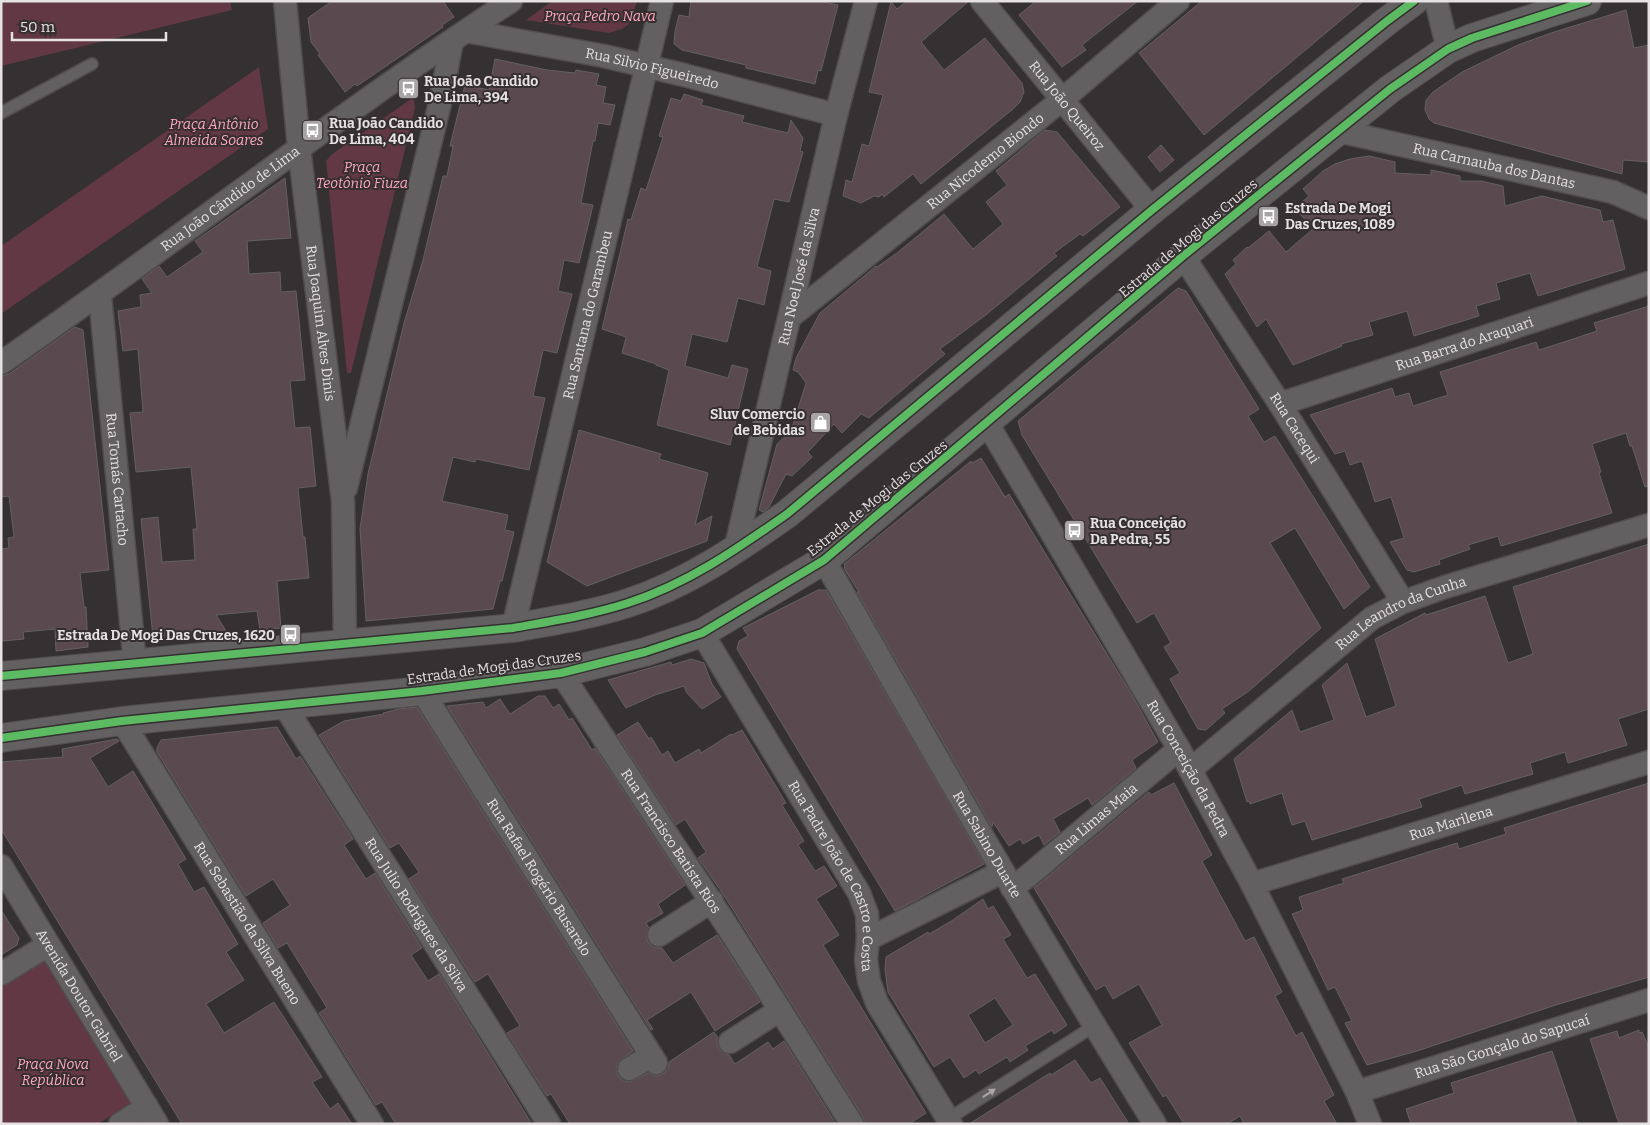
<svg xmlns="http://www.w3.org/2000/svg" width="1650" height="1125" viewBox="0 0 1650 1125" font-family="Bitter,serif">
	<rect width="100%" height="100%" fill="#353032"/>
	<!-- green -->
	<path fill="#613843" d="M 1,1 L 230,1 L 232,10 L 1,66 Z
		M 552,1 L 637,1 L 630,23 L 622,29 L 609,33 L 526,20 Z
		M 259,67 L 268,129 L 1,314 L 1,246 Z
		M 411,99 L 414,100 L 415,108 L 351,373 L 347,373 L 326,161 L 331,155 Z
		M 43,957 L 132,1102 L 98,1124 L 1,1124 L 1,984 Z"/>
	<!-- building -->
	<path fill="#5a4a4f" stroke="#646061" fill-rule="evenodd" d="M 332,1 L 443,1 L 454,17 L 442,25 L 443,27 L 357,86 L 355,84 L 345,92 L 318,55 L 320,54 L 311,42 L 308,18 Z
		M 691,1 L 819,1 L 838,5 L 821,71 L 818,70 L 815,84 L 746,68 L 746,65 L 682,50 L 674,44 L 675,31 L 679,15 L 689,17 Z
		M 907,1 L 969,1 L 921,42 L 944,70 L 985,38 L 1022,83 L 1024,92 L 1020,102 L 1013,109 L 921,184 L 913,174 L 884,197 L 882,194 L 879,197 L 874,196 L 861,203 L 843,196 L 846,180 L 852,182 L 862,144 L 869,146 L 883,95 L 869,92 L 891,2 L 897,9 Z
		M 1036,1 L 1138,1 L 1082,45 L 1086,50 L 1062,67 L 1019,15 Z
		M 1202,1 L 1364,1 L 1204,135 L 1139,53 Z
		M 1626,10 L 1634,48 L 1649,45 L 1649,162 L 1623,160 L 1622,174 L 1434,123 L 1429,119 L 1425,110 L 1426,100 L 1433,92 L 1462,72 L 1518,45 L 1554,32 Z
		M 495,59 L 547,70 L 575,73 L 576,70 L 599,74 L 596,85 L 606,87 L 603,103 L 615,105 L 610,125 L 598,123 L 595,141 L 593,141 L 581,203 L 593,205 L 579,263 L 564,260 L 558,291 L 572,294 L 557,353 L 543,350 L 533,396 L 545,398 L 529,470 L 476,459 L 475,462 L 453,457 L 442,501 L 508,515 L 505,530 L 514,532 L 502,581 L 500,581 L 493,609 L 366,621 L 360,529 L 368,474 L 404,323 L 423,260 L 443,176 L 447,176 L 453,146 L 450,146 L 465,85 L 489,90 Z
		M 684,94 L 703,100 L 701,105 L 744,116 L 742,122 L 788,133 L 791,120 L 803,138 L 800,151 L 803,152 L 789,202 L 774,199 L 757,267 L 771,271 L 764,305 L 738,298 L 727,342 L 692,334 L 685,366 L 728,378 L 732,365 L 748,369 L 730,445 L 657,425 L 669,370 L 656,365 L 656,364 L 622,353 L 626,337 L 602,329 L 628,219 L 631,220 L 641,188 L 646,190 L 663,137 L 659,136 L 671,98 L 681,101 Z
		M 1045,130 L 1057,132 L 1120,207 L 1083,236 L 1080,234 L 1054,253 L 1057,256 L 987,314 L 940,349 L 945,354 L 869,418 L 861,414 L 842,433 L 834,424 L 808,452 L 812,457 L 792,476 L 786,474 L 769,507 L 763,512 L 759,510 L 777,444 L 791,431 L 806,383 L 798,372 L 793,370 L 796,358 L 820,313 L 876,266 L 877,267 L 897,253 L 944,214 L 973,249 L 1003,224 L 986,202 L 1007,185 L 996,171 Z
		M 1161,145 L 1174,160 L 1160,172 L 1148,157 Z
		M 1369,156 L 1395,162 L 1395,173 L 1431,175 L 1431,170 L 1460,176 L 1460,181 L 1481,181 L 1503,186 L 1505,206 L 1542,196 L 1600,210 L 1603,222 L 1613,220 L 1625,269 L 1538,296 L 1530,273 L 1496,283 L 1500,299 L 1476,306 L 1479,316 L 1414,336 L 1407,311 L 1369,322 L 1373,335 L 1341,344 L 1342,346 L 1293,365 L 1266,319 L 1257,327 L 1225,274 L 1236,264 L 1233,260 L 1247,247 L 1248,248 L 1269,231 L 1286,252 L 1313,229 L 1295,208 L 1309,196 L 1303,189 L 1323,171 L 1335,164 L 1350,159 Z
		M 285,178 L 291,238 L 247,241 L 249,274 L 280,272 L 281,292 L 296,291 L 305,380 L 290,381 L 295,428 L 310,427 L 316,486 L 298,488 L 303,537 L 305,537 L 309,578 L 277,581 L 281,628 L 260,630 L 257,611 L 216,615 L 228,634 L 161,641 L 153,637 L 141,519 L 158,517 L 162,562 L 195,560 L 193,529 L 197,529 L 191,467 L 136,472 L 130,413 L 143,412 L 138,349 L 123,351 L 118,311 L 141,307 L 140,295 L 152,293 L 142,279 L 159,266 L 167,277 L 203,252 L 195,241 Z
		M 1178,288 L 1186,291 L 1259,409 L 1248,416 L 1264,442 L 1275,436 L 1370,587 L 1344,609 L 1295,528 L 1270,543 L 1321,628 L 1249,691 L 1222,709 L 1225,713 L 1206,730 L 1198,729 L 1170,679 L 1180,673 L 1164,647 L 1171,643 L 1154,613 L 1137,623 L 1022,435 L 1018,421 Z
		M 1649,306 L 1649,486 L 1645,487 L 1632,446 L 1630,446 L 1626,433 L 1592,444 L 1601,472 L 1599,473 L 1612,513 L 1501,546 L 1498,536 L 1468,545 L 1470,549 L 1439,560 L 1440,564 L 1414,572 L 1407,570 L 1390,542 L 1404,538 L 1391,497 L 1375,502 L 1362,461 L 1350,465 L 1345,451 L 1335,454 L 1310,415 L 1392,388 L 1395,397 L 1409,393 L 1413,406 L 1448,395 L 1440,372 L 1536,342 L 1539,350 L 1570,340 L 1597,331 L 1594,323 Z
		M 75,327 L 83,330 L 109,570 L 80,573 L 84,607 L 86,607 L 88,647 L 56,651 L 55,629 L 23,632 L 24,639 L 2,641 L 1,549 L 9,548 L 8,538 L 14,537 L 9,496 L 1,497 L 1,376 L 9,374 Z
		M 579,430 L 661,454 L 659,459 L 708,473 L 695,525 L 712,516 L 707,541 L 587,586 L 547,562 Z
		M 981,458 L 1005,497 L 1009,494 L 1132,695 L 1158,742 L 1132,760 L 1136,768 L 1092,805 L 1088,798 L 1053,819 L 1060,832 L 1044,845 L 1039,835 L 1023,844 L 1020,839 L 1009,846 L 993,822 L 992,827 L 857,592 L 859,592 L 845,570 L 844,564 L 971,461 L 972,463 Z
		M 1649,544 L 1649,709 L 1618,719 L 1627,745 L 1568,763 L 1565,752 L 1530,763 L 1533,774 L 1465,794 L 1462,785 L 1419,799 L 1422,807 L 1312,840 L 1305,821 L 1292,825 L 1282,793 L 1250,804 L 1249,801 L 1247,802 L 1234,759 L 1292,710 L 1300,732 L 1334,720 L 1322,685 L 1347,663 L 1366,717 L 1396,706 L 1375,639 L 1425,613 L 1426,615 L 1485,596 L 1508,663 L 1533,654 L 1513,587 Z
		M 818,590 L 826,590 L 984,864 L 895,911 L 737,649 L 739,641 L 748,636 L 743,628 Z
		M 691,659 L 704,663 L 712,684 L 721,697 L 702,709 L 687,693 L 684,686 L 655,695 L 626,708 L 608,680 L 671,662 L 672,665 Z
		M 538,696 L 545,696 L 553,708 L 559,704 L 569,720 L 572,718 L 592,750 L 595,748 L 685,885 L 658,904 L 663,913 L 646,923 L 649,928 L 646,935 L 648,942 L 653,947 L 662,948 L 673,963 L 717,935 L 760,1002 L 715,1031 L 691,992 L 647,1020 L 653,1029 L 651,1030 L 447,706 L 483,702 L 486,708 L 500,699 L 510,714 Z
		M 417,707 L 633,1051 L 618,1062 L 616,1069 L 618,1076 L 623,1081 L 630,1082 L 648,1073 L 656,1076 L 663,1074 L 668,1069 L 669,1062 L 714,1032 L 718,1038 L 717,1043 L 719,1049 L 724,1053 L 729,1055 L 735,1064 L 768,1042 L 773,1049 L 784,1041 L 836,1124 L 570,1124 L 551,1094 L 547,1096 L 507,1033 L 520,1026 L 488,974 L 475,982 L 409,879 L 419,872 L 399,843 L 390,848 L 319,735 L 344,721 L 384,714 L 383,713 L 399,709 Z
		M 638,722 L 649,739 L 651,737 L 662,755 L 668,751 L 675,763 L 699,749 L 701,753 L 731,734 L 732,735 L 742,730 L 786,803 L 782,805 L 804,841 L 798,845 L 815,871 L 824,866 L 837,886 L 816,899 L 839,935 L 823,945 L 926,1113 L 909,1124 L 865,1124 L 863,1117 L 723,894 L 698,858 L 706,852 L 685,819 L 676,825 L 617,735 Z
		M 277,727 L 296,759 L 300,756 L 353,839 L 344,845 L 366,879 L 375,873 L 422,948 L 411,955 L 428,981 L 439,974 L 532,1124 L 396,1124 L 382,1102 L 376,1105 L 319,1013 L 327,1008 L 287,943 L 278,948 L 263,923 L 290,905 L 273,879 L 246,896 L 157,752 L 157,748 L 161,740 Z
		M 117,739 L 119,741 L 90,758 L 108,787 L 133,771 L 186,859 L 178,864 L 194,892 L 204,887 L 238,944 L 226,952 L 244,980 L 206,1004 L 215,1018 L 224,1033 L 274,1002 L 322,1077 L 312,1082 L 330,1109 L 338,1103 L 352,1124 L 182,1124 L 17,855 L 1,829 L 1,762 L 63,757 L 62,749 Z
		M 1174,783 L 1212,855 L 1202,861 L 1245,941 L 1254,937 L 1282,992 L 1275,996 L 1296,1036 L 1302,1032 L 1334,1095 L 1324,1101 L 1337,1124 L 1244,1124 L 1240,1116 L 1227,1124 L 1184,1124 L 1166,1095 L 1163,1097 L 1129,1043 L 1162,1025 L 1139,984 L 1113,999 L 1105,985 L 1096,990 L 1034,888 L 1149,792 L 1151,795 Z
		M 1649,783 L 1649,977 L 1559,1004 L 1417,1051 L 1367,1065 L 1345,1023 L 1352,1021 L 1335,987 L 1328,990 L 1292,914 L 1303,910 L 1299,897 L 1344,883 L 1342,879 L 1457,843 L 1459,849 L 1506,834 L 1504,828 Z
		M 983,899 L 988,909 L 993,906 L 1011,935 L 1003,939 L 1027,978 L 1035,974 L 1067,1025 L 1054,1034 L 1052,1030 L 1025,1046 L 1028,1050 L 1010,1062 L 1007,1057 L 979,1074 L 976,1070 L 964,1078 L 950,1057 L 934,1067 L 888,992 L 885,969 L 886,957 L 928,932 L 929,934 L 953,920 ZM 995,998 L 1013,1025 L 985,1043 L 968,1015 Z
		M 1,910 L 19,938 L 17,945 L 1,955 Z
		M 1639,1030 L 1639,1033 L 1642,1032 L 1649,1048 L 1649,1124 L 1619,1124 L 1590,1039 L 1617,1031 L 1619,1038 Z
		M 1552,1051 L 1577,1124 L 1411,1124 L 1406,1109 L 1454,1093 L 1451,1083 Z
		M 1075,1060 L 1091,1083 L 1100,1078 L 1129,1124 L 969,1124 L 1050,1073 L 1051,1075 Z"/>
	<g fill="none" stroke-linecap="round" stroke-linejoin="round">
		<defs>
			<path id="service" d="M 1,113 L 92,64
				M 948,1119 L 1094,1026"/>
			<g id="minor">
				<path id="s1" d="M 285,1 L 299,148 L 343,501 L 345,644"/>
				<path id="s2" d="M 982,1 L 1152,210"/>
				<path d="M 1436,1 L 1448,49"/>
				<path id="s3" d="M 466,31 L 604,56 L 684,75 L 836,115"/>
				<path id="s4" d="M 1338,131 L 1613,192 L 1649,208"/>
				<path id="s5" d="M 1183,256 L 1280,404 L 1403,602"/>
				<path id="s6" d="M 100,295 L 135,664"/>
				<path id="s7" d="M 790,317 L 1063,99 L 1178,1"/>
				<path id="s8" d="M 1,363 C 173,244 337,115 511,1"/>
				<path id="s9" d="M 1280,404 L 1649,283"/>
				<path id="s10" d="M 987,423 L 1179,749 L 1252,884 L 1357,1092 L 1370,1124"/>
				<path d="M 346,488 L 440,103 L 452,41"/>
				<path id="s11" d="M 735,551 L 836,115 L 866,1"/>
				<path id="s12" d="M 824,560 C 932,750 1040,939 1155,1124"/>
				<path id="s13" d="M 513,628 L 662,1"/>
				<path id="s14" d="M 702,633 L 859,893 L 867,914 L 868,939 L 866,960 L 869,981 L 877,1003 L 951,1124"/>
				<path id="s15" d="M 561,673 L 729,929 L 852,1124"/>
				<path id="s16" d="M 422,691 L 656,1063"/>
				<path id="s17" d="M 284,705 L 549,1124"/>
				<path id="s18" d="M 122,721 L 372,1124"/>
				<path id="s19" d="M 1190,770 L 1372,618 L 1403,602 L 1445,587 L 1649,525"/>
				<path id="s20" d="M 1,866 L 157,1124"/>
				<path id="s21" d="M 1252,884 L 1649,762"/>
				<path id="s22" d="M 1012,888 L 1028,876 L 1179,749"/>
				<path d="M 659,935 L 712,901"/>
				<path d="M 868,939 L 1002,872"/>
				<path d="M 1,974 L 48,945"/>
				<path d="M 730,1042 L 780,1010"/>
				<path d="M 629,1069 L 651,1056"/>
				<path id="s23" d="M 1357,1092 L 1649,1000"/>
				<path d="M 120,1124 L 147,1107"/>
			</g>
			<path id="secondary" d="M 1,676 L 513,628 C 552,621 591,615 628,603 C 687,584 737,549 787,514 L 1152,210 L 1387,21 L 1414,1
				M 1,738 L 122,721 L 422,691 L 561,673 L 645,652 L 702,633 L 824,560 L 1183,256 L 1390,89 L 1448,49 L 1472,38 L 1587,1"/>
		</defs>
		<!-- service casing -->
		<use href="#service" stroke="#514d4f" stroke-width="14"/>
		<!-- minor casing -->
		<use href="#minor" stroke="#514d4f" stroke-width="25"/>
		<!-- secondary casing -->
		<use href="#secondary" stroke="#514d4f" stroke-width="30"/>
		<!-- service -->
		<use href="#service" stroke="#626060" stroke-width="11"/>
		<!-- minor -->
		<use href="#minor" stroke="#626060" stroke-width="22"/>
		<!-- secondary -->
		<use href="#secondary" stroke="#626060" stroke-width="28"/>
		<defs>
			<path id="cycleway" d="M 1,676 L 513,628 C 552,621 591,615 628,603 C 687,584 737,549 787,514 L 1152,210 L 1387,21 L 1414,1
				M 1,738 L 122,721 L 422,691 L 561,673 L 645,652 L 702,633 L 824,560 L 1183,256 L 1390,89 L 1448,49 L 1472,38 L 1587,1"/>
		</defs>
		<!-- cycleway casing -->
		<use href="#cycleway" stroke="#362f31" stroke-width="11"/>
		<!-- cycleway -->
		<use href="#cycleway" stroke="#5cba63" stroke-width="8"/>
	</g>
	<!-- one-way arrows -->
	<defs><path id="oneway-solid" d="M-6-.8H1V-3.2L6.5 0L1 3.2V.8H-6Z" transform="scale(1.25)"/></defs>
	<use fill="#aba7a8" href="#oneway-solid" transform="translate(989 1093) rotate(-33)"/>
	<!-- icons -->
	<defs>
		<symbol id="bus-square" viewBox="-11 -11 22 22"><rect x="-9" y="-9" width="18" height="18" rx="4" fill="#a8a3a4" stroke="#362f31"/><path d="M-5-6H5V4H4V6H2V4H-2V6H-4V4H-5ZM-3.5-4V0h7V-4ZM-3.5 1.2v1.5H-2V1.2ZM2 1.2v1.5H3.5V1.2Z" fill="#fff"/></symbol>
		<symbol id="shop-square" viewBox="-11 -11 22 22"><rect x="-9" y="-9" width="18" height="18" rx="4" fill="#a8a3a4" stroke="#362f31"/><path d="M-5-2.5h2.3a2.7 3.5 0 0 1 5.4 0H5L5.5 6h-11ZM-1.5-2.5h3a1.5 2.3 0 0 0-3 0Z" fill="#fff"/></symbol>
	</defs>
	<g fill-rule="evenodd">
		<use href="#bus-square" x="396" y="76" width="25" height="25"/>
		<use href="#bus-square" x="300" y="118" width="25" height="25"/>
		<use href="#bus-square" x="1256" y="204" width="25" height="25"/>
		<use href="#shop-square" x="808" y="410" width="25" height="25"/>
		<use href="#bus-square" x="1062" y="518" width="25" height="25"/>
		<use href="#bus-square" x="278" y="622" width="25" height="25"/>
	</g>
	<g text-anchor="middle" stroke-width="4" stroke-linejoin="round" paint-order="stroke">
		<!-- park labels -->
		<g font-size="14" font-style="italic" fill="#ffa8be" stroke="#362f31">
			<text x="600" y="21">Praça Pedro Nava</text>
			<text x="214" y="129">Praça Antônio<tspan x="214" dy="16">Almeida Soares</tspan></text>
			<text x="362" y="172">Praça<tspan x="362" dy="16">Teotônio Fiuza</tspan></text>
			<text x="53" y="1069">Praça Nova<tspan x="53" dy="16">República</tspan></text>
		</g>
		<!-- street labels -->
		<g font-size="14" fill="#e6e1e2" stroke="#362f31">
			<text dy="5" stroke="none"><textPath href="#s3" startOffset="190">Rua Silvio Figueiredo</textPath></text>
			<text dy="5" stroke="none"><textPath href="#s2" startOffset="135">Rua João Queiroz</textPath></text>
			<text dy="5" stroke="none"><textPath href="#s7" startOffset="250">Rua Nicodemo Biondo</textPath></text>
			<text dy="5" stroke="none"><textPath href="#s4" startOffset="160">Rua Carnauba dos Dantas</textPath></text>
			<text dy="5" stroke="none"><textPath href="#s8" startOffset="282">Rua João Cândido de Lima</textPath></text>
			<text transform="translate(1188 238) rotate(-40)" y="5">Estrada de Mogi das Cruzes</text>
			<text dy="5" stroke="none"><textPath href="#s11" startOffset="282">Rua Noel José da Silva</textPath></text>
			<text dy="5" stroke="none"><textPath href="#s13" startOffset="322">Rua Santana do Garambeu</textPath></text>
			<text dy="5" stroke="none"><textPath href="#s1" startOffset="324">Rua Joaquim Alves Dinis</textPath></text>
			<text dy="5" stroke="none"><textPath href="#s9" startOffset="194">Rua Barra do Araquari</textPath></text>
			<text dy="5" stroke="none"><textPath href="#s5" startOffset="205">Rua Cacequi</textPath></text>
			<text dy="5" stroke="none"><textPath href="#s6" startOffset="185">Rua Tomás Cartacho</textPath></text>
			<text transform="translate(877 498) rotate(-39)" y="5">Estrada de Mogi das Cruzes</text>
			<text dy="5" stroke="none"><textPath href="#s19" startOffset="265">Rua Leandro da Cunha</textPath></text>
			<text transform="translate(494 667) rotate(-8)" y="5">Estrada de Mogi das Cruzes</text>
			<text dy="5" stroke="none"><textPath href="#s10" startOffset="400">Rua Conceição da Pedra</textPath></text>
			<text dy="5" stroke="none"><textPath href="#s22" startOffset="109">Rua Limas Maia</textPath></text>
			<text dy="5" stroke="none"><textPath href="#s21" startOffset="208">Rua Marilena</textPath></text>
			<text dy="5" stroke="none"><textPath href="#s15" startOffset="201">Rua Francisco Batista Rios</textPath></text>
			<text dy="5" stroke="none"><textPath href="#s12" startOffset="328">Rua Sabino Duarte</textPath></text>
			<text dy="5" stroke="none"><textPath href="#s16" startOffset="220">Rua Rafael Rogério Busarelo</textPath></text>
			<text dy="5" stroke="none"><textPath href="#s14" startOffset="279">Rua Padre João de Castro e Costa</textPath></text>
			<text dy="5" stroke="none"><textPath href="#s17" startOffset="248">Rua Julio Rodrigues da Silva</textPath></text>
			<text dy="5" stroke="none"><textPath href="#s18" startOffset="238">Rua Sebastião da Silva Bueno</textPath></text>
			<text dy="5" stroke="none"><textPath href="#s20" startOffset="151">Avenida Doutor Gabriel</textPath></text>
			<text dy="5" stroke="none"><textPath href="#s23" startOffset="152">Rua São Gonçalo do Sapucaí</textPath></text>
		</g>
		<!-- poi labels -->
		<g font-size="14" font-weight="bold" fill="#e6e1e2" stroke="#362f31" text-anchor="start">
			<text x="424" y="86">Rua João Candido<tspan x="424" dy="16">De Lima, 394</tspan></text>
			<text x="329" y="128">Rua João Candido<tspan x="329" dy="16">De Lima, 404</tspan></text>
			<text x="1285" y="213">Estrada De Mogi<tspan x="1285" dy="16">Das Cruzes, 1089</tspan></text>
			<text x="805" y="419" text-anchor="end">Sluv Comercio<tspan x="805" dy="16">de Bebidas</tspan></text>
			<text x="1090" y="528">Rua Conceição<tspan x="1090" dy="16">Da Pedra, 55</tspan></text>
			<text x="275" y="640" text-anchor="end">Estrada De Mogi Das Cruzes, 1620</text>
		</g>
	</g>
	<!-- border -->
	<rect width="1650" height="1125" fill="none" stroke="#e6e1e2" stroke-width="5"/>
	<!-- scale -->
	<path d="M12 32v8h154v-8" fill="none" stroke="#e6e1e2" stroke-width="2.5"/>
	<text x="20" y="32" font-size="15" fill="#e6e1e2" stroke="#362f31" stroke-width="4" paint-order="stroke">50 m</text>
</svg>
